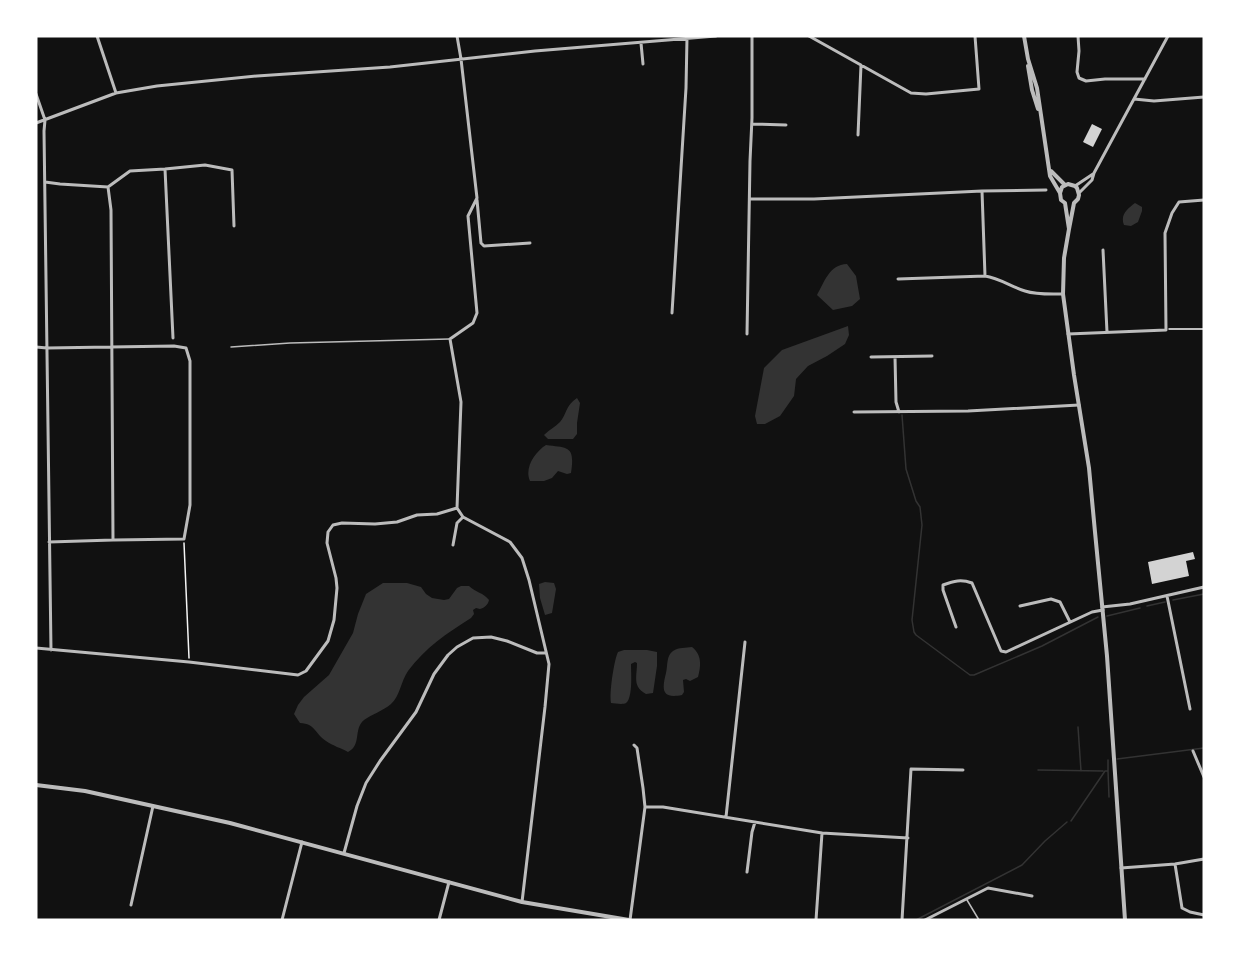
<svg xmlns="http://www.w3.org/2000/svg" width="1240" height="956" viewBox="0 0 1240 956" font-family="Arial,sans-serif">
	<rect width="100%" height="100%" fill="#111"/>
	<!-- water -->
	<path fill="#333" d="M 1135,203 L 1142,207 L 1142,211 L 1138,222 L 1131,226 L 1124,225 C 1120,215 1127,209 1135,203 Z
		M 847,264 L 856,276 L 860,299 L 852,306 L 833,310 L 817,295 C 825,281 829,265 847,264 Z
		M 848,326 L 849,335 L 845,344 L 827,356 L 808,366 L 796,379 L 794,396 L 780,416 L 765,424 L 757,424 L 755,416 L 764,368 L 782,350 Z
		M 577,398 L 580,403 L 577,423 L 577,434 L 573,439 L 548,439 L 544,435 C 549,430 555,427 560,422 C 567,414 565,406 577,398 Z
		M 546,445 C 569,448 575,446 571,473 L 567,474 L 558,471 L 552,478 L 544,481 L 530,481 C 524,468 535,452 546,445 Z
		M 545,582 L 554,583 L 556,589 L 552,613 L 545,615 L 540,598 L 539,584 Z
		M 383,583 L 407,583 L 421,587 L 426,594 L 432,598 L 444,600 L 449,599 L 457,588 L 461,586 L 469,586 C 475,592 484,593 489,600 C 488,605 484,608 480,609 L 476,608 L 473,610 L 474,614 L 471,618 C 447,633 425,648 408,671 C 401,681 400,696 391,704 C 383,711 372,714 364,720 C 353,729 362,745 348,752 C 341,748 333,746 326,741 C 314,733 316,724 300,723 L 294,714 L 298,705 L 304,697 L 329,675 L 353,633 L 358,614 L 366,594 Z
		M 692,647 C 702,655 701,665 698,677 L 690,681 L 686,679 L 683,680 L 684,692 L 682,695 C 661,699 662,689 666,673 C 668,665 666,656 673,651 C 679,647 686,648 692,647 Z
		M 624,650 L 647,650 L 657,652 L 657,666 L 653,693 L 646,694 C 632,686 637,677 637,663 L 635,662 L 631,664 C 631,672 633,698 626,703 C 622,705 615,703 611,703 C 609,694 614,660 618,652 Z"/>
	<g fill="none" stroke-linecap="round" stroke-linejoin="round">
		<!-- stream -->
		<path stroke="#333" stroke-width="1.5" d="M 902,415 L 906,469 L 916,501 L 920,507 L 922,525 L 912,620 L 914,632 L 916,635 L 970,675 L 974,675 L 1042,646 L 1098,617
			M 1173,600 L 1204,594
			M 1147,606 L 1165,602
			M 1107,616 L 1140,608
			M 1078,727 L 1081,771
			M 1117,759 L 1204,748
			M 1038,770 L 1103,771
			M 1108,771 L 1109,797
			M 1071,821 L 1105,771 L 1108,771 L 1108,760
			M 916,920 L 1022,865 L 1045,841 L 1067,822"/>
	</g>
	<!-- building -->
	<path fill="#d3d3d3" d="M 1092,124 L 1102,129 L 1093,147 L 1083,142 Z
		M 1193,552 L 1195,559 L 1186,561 L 1189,576 L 1152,584 L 1148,562 Z"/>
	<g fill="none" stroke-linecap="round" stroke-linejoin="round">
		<!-- path -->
		<path stroke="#f5f5f5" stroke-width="1.5" d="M 1169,329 L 1204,329
			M 184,543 L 189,658"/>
		<!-- service -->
		<path stroke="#bcbcbc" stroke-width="1.5" d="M 231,347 L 290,343 L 449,339
			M 967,900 L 979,920"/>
		<!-- minor -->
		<path stroke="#bcbcbc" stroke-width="3" d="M 97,36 L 116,93
			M 457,36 L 461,59 L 477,198 L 468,216 L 477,313 L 473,323 L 450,339 L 461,402 L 457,508 L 463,517 L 510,542 L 522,558 L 529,580 L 549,664 L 545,707 L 522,902
			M 809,36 L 911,93 L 926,94 L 979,89 L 975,36
			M 1078,36 L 1079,51 L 1077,72 L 1079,78 L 1086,81 L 1105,79 L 1145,79
			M 641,43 L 643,64
			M 36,94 L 45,120 L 44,131 L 51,650
			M 1134,99 L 1154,101 L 1204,97
			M 36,123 L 116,93 L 157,86 L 257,76 L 390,67 L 535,51 L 716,36
			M 752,124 L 786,125
			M 858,135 L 861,65
			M 165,169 L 173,338
			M 45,182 L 60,184 L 108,187 L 111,210 L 113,540 L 49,542
			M 1075,186 L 1093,174
			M 108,187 L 130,171 L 165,169 L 205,165 L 232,170 L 234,226
			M 982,191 L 985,276
			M 1079,193 L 1092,180 L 1094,173 L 1168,36
			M 750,199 L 814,199 L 982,191 L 1046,190
			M 477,200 L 481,243 L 484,246 L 530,243
			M 1103,250 L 1107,332
			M 898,279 L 985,276 C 999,278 1012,287 1025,291 C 1037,295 1051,294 1063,294
			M 672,313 L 686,88 L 687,38
			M 747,334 L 750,161 L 752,118 L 752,36
			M 1068,334 L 1166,330 L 1165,233 L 1172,213 L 1179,202 L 1204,200
			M 36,347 L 47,348 L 174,346 L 186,348 L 190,361 L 190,505 L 184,539 L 114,540
			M 871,357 L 932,356
			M 895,357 L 896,402 L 899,412
			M 854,412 L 968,411 L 1079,405
			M 453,545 L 457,523 L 463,517
			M 1167,596 L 1190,709
			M 1020,606 L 1051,599 L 1060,602 L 1070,622
			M 1102,607 L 1130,604 L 1204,587
			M 956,627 L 943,590 L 943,585 C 954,581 961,579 972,583 L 1001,651 L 1006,652 L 1092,612 L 1103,610
			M 36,648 L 189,662 L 298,675 L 306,671 L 328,641 L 334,620 L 337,588 L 336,578 L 327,543 L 328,532 L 333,525 L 342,523 L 375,524 L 397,522 L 417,515 L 437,514 L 457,508
			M 634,745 L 637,748 L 643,788 L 645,807
			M 1193,751 L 1204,777
			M 726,817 L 745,642
			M 822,833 L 908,838
			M 344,853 L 357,806 L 366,783 L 380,761 L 416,712 L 434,674 L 448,655 L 457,647 L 473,638 L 491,637 L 507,641 L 537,653 L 546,653
			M 1175,864 L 1182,908 L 1190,912 L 1204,915
			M 1121,868 L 1175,864 L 1204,859
			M 747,872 L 752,832 L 755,822
			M 131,905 L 153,806
			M 282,920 L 302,842
			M 439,920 L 449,882
			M 630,920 L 645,807 L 663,807 L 822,833 L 816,920
			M 902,920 L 911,769 L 963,770
			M 925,920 L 988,888 L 1032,896"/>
		<!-- tertiary -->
		<path stroke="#bcbcbc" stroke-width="4" d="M 1024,36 L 1028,59
			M 1028,59 L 1037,88 L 1050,176 L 1060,193
			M 1028,66 L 1032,90 L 1038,109
			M 1051,171 L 1065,185
			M 1069,229 L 1065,203 L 1061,200 L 1060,193 L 1062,187 L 1068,184 L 1075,186 L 1077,188 L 1079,195 L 1078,199 L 1074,203 L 1069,229 L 1064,258 L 1063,294 L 1074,375 L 1089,468 L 1095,532 L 1107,656 L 1125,920
			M 36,785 L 85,791 L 230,823 L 522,902 L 629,920"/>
	</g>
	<!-- border -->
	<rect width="1240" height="956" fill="none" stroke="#ffffff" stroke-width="75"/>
</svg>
